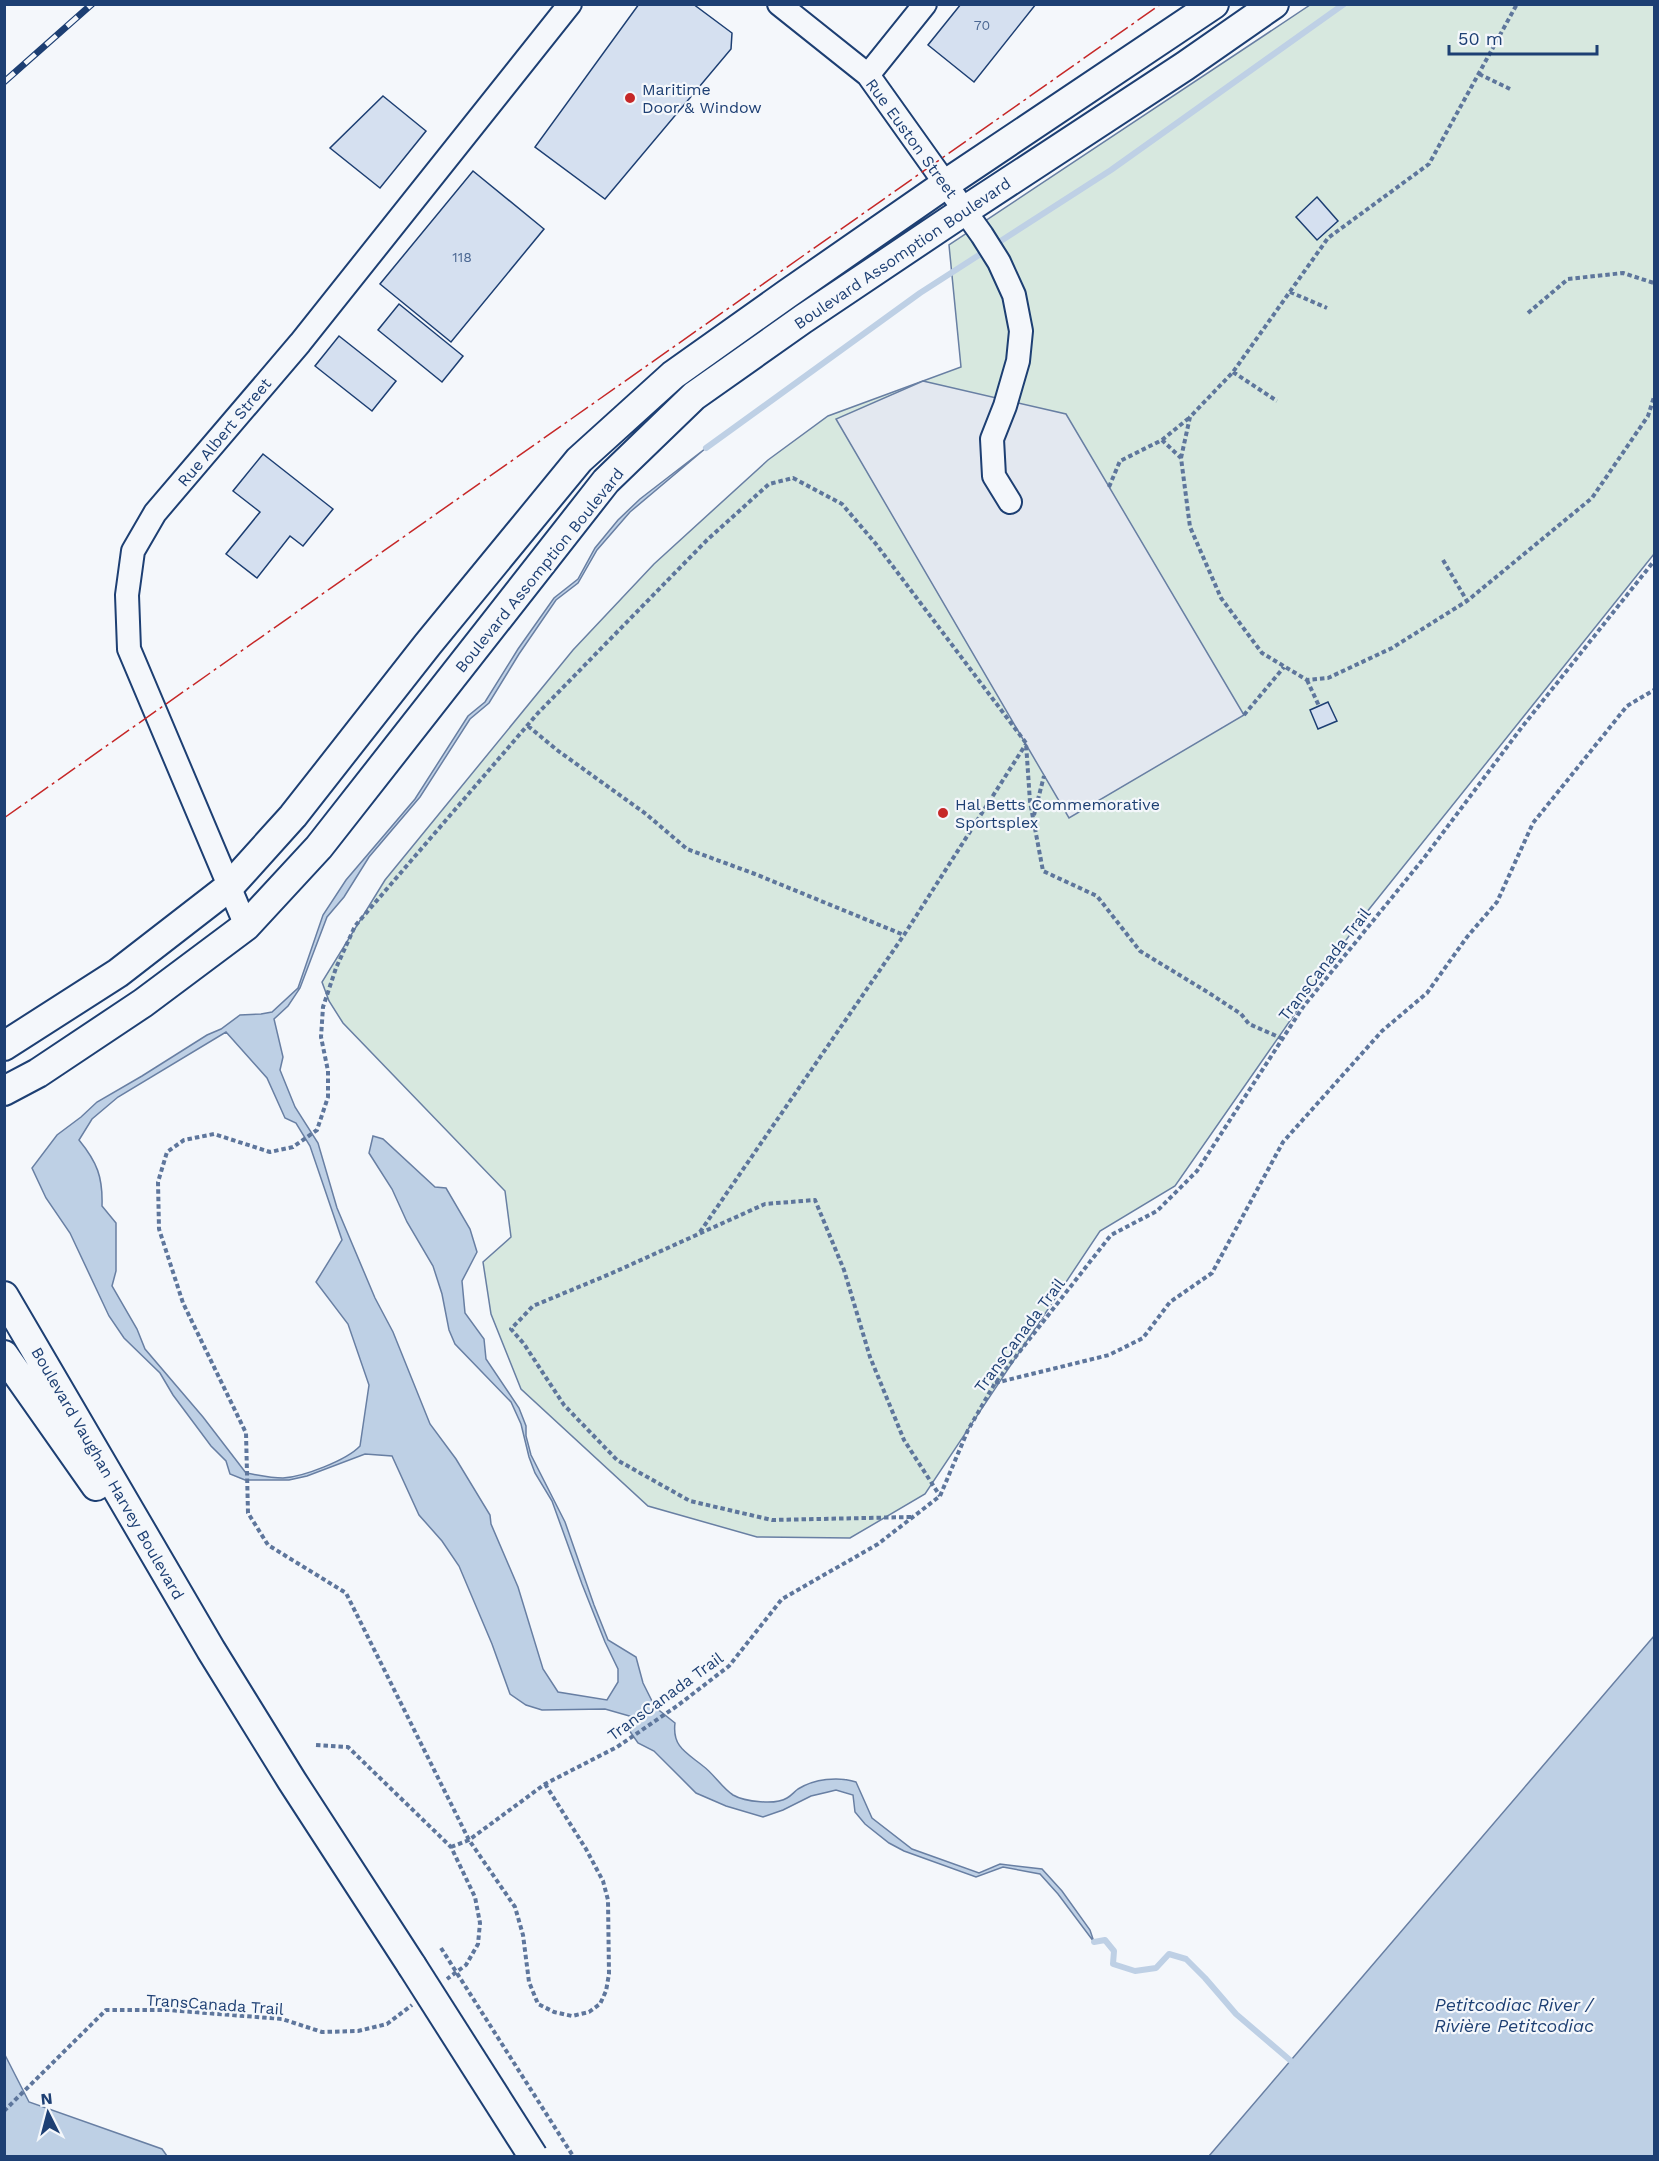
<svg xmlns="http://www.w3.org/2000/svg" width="1659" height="2161" viewBox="0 0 1659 2161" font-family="'Work Sans',sans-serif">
	<rect width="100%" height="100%" fill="#f4f7fb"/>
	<!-- green -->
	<path fill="#d7e8df" stroke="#687fa3" stroke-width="1.5" d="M 1310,5 L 1654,5 L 1654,554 L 1358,923 L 1175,1186 L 1100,1231 L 925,1494 L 850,1538 L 757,1537 L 648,1506 L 521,1389 L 491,1314 L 483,1262 L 511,1237 L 505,1191 L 343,1023 L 329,1001 L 322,982 L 385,880 L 573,650 L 654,564 L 768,460 L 828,416 L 961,367 L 949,245 Z"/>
	<!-- parking -->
	<path fill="#e3e8f0" stroke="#687fa3" stroke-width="1.5" d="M 923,381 L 1066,414 L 1244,715 L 1069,818 L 836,419 Z"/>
	<!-- water -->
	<path fill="#bed0e5" stroke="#687fa3" stroke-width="1.5" fill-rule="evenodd" d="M 706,448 L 630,512 L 597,550 L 578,583 L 556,600 L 519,654 L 489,703 L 470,719 L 420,797 L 369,857 L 344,897 L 327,917 L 300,988 L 288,1006 L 274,1019 L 283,1057 L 280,1070 L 295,1107 L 318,1143 L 337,1208 L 375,1298 L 393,1332 L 430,1424 L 456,1459 L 490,1515 L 491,1524 L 518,1587 L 543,1669 L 558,1692 L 607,1700 L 618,1682 L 618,1669 L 605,1642 L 582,1584 L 552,1501 L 535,1473 L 529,1457 L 521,1424 L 511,1402 L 455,1344 L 449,1330 L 442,1294 L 433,1266 L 407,1222 L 392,1189 L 369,1153 L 373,1136 L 383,1139 L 435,1187 L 446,1188 L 470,1229 L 477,1252 L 462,1281 L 465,1313 L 484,1339 L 486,1359 L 519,1408 L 526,1426 L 526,1436 L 531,1455 L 565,1522 L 594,1605 L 608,1640 L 636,1657 L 643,1683 L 655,1707 L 675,1723 C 672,1747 687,1753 703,1766 C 714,1774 722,1788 733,1795 C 745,1802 776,1805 787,1798 C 791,1796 794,1792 798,1789 C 814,1779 838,1776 856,1782 L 872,1818 L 912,1849 L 979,1873 L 1000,1864 L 1042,1869 L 1062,1891 L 1090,1930 L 1094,1942 L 1058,1894 L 1040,1874 L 1003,1867 L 976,1877 L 904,1851 L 889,1843 L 865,1824 L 855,1812 L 853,1795 L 836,1790 L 828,1792 L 811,1796 L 783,1810 L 763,1817 L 726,1806 L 696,1793 L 654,1751 L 638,1743 L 629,1730 L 633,1717 L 605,1709 L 542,1710 L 526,1705 L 510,1694 L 492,1644 L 459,1566 L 442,1541 L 419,1515 L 392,1456 L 365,1454 L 307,1476 L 289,1480 L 245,1480 L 230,1474 L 226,1461 L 211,1446 L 173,1395 L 160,1373 L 124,1338 L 109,1316 L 70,1233 L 46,1198 L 32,1168 L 57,1135 L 81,1117 L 97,1102 L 142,1076 L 207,1035 L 221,1029 L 240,1015 L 261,1014 L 272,1012 L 298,988 L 323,915 L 346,880 L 415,799 L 468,716 L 485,702 L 518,649 L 554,598 L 578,579 L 595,548 L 618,520 L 640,499 ZM 226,1032 L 267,1078 L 285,1118 L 296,1123 L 310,1146 L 342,1240 L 316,1282 L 348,1324 L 369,1385 L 360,1446 C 347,1460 303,1477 283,1478 C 271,1478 258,1475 246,1473 L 203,1417 L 145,1349 L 137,1329 L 112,1286 L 116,1271 L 116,1223 L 102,1206 C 103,1177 97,1162 79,1140 L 92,1119 L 118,1097 Z
		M 1654,1636 L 1654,2156 L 1209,2156 Z
		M 5,2055 L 29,2102 L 162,2149 L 167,2156 L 5,2156 Z"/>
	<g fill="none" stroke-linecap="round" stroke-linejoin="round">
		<!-- stream -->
		<path stroke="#bed0e5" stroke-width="6" d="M 706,448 L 920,293 L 1111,170 L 1344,4
			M 1094,1942 L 1105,1940 L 1114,1951 L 1113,1964 L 1135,1971 L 1156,1968 L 1169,1954 L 1186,1959 L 1205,1978 L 1236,2014 L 1291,2061"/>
	</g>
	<!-- building -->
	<path fill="#d5e0f0" stroke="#1d3f73" stroke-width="1.5" d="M 639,4 L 693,4 L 732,33 L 731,49 L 605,199 L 535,147 Z
		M 961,4 L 1036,4 L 974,82 L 928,45 Z
		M 383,96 L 426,131 L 380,188 L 330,148 Z
		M 473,171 L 544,229 L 451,342 L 380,284 Z
		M 1317,197 L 1338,221 L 1317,240 L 1296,217 Z
		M 399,304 L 463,356 L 442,382 L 378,330 Z
		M 339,336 L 396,381 L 372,411 L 315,366 Z
		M 263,454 L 333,509 L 303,546 L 290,536 L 257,578 L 226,554 L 260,512 L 233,491 Z
		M 1328,702 L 1337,721 L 1318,729 L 1310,710 Z"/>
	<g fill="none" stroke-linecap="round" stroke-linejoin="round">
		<defs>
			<path id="minor" d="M 779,4 L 868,75 L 982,235 L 999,262 L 1014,295 L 1021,331 L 1018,361 L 1005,406 L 992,439 L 994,476 L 1010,502
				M 868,75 L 925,4
				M 246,926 L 129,649 L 127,595 L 133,551 L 155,513 L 300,343 L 570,4"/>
			<path id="major" d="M 4,1046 L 118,973 L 229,887 L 293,816 L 428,644 L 579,460 L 673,375 L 787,294 L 947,183 L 1214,4
				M 4,1091 L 38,1073 L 143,1003 L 246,926 L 319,847 L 606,481 L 694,396 L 803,319 L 964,211 L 1185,66 L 1274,4
				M 4,1296 L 211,1650 L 292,1781 L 412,1966
				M 4,1355 L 96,1486"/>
		</defs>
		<!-- minor casing -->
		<use href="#minor" stroke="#1d3f73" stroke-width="26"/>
		<!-- major casing -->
		<use href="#major" stroke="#1d3f73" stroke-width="32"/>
		<!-- path -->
		<path stroke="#5e769c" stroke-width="4" stroke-dasharray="4.5 3" stroke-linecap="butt" d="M 1479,74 L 1510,89
			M 1290,292 L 1327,308
			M 1528,313 L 1568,279 L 1623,273 L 1654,283
			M 1233,372 L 1277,401
			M 1162,440 L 1189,418
			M 1181,458 L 1190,417 L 1233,372 L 1328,238 L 1429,164 L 1517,4
			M 1109,487 L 1120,461 L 1162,440 L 1181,458 L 1190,527 L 1221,598 L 1262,653 L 1307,680 L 1328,678 L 1392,648 L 1467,601 L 1592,498 L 1648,416 L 1654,397
			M 1443,560 L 1467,601
			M 1307,680 L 1319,706
			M 1244,715 L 1284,667
			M 528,726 L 557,750 L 646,814 L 687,849 L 755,874 L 904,935
			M 1034,815 L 1044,776
			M 700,1232 L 904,935 L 1026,744
			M 995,1383 L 1109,1355 L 1143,1338 L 1170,1302 L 1212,1273 L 1283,1142 L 1382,1031 L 1427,993 L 1467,937 L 1497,902 L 1533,823 L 1627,706 L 1654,690
			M 911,1517 L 772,1520 L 690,1501 L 617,1460 L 564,1405 L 524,1344 L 511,1329 L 533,1306 L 610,1274 L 765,1204 L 815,1200 L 844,1270 L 870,1357 L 904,1440 L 940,1496
			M 316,1745 L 348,1747 L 451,1847 L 475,1897 L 480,1923 L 478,1944 L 466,1965 L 447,1979
			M 545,1784 L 586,1849 L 603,1881 L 608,1900 L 609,1974 L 606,1991 L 600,2004 L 589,2012 L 572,2016 L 554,2012 L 538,2004 L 529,1982 L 523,1935 L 515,1907 L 469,1840 L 346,1593 L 268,1545 L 248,1513 L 246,1433 L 183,1303 L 159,1229 L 158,1182 L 167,1152 L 184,1140 L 214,1134 L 270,1152 L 293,1147 L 317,1130 L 328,1097 L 328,1071 L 321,1037 L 323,1007 L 336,968 L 355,926 L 538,713 L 707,540 L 769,484 L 793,478 L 842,504 L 876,544 L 1026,743 L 1030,802 L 1043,871 L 1097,896 L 1140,951 L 1209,993 L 1241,1014 L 1249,1024 L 1281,1038
			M 451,1847 L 469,1840 L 545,1784 L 617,1747 L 677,1706 L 729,1666 L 782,1599 L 878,1544 L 940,1496 L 968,1430 L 995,1383 L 1111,1235 L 1157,1211 L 1197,1171 L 1303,1007 L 1424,858 L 1522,727 L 1654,561
			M 4,2111 L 106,2010 L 168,2010 L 282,2019 L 322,2032 L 358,2031 L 387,2024 L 412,2005"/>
		<!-- minor -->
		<use href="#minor" stroke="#f4f7fb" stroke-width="22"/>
		<!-- major -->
		<use href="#major" stroke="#f4f7fb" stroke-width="28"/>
		<defs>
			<path id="rail" d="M 4,82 L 92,4"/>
		</defs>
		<!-- rail casing -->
		<use href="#rail" stroke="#1d3f73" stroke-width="7"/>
		<!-- rail -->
		<use href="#rail" stroke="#f4f7fb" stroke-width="4.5" stroke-dasharray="14" stroke-linecap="butt"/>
		<defs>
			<path id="major-bridge" d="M 412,1966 L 533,2156"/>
		</defs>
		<!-- major-bridge casing -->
		<use href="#major-bridge" stroke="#1d3f73" stroke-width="32" stroke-linecap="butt"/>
		<!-- path-bridge -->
		<path stroke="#5e769c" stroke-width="4" stroke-dasharray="4.5 3" stroke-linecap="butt" d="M 441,1948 L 573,2156"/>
		<!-- major-bridge -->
		<use href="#major-bridge" stroke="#f4f7fb" stroke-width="28"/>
		<!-- power -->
		<path stroke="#c62828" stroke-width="1.5" stroke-dasharray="21 4.5 3 4.5" stroke-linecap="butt" d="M 4,818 L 1161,4"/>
	</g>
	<!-- markers -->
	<g fill="#c62828" stroke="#f4f7fb" stroke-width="2">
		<circle cx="630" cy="98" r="6"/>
		<circle cx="943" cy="813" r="6"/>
	</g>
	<g text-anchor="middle" stroke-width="4.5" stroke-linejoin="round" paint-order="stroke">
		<!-- number labels -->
		<g font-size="14" fill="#4b6792">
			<text x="982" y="30">70</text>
			<text x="462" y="262">118</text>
		</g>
		<!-- poi labels -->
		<g font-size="16" fill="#1d3f73" stroke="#f4f7fb" text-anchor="start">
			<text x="642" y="95">Maritime<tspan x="642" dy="18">Door &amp; Window</tspan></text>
			<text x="955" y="810">Hal Betts Commemorative<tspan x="955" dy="18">Sportsplex</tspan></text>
		</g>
		<!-- street labels -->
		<g font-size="16" fill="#1d3f73" stroke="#f4f7fb">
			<text transform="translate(912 138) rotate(54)" y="6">Rue Euston Street</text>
			<text transform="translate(902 253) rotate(-34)" y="6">Boulevard Assomption Boulevard</text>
			<text transform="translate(224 432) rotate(-50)" y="6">Rue Albert Street</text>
			<text transform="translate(539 570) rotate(-51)" y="6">Boulevard Assomption Boulevard</text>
			<text transform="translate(1324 964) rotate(-52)" y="6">TransCanada Trail</text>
			<text transform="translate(1019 1335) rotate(-53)" y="6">TransCanada Trail</text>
			<text transform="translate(108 1473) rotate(60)" y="6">Boulevard Vaughan Harvey Boulevard</text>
			<text transform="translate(665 1696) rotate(-36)" y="6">TransCanada Trail</text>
			<text transform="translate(215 2004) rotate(4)" y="6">TransCanada Trail</text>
		</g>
		<!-- water labels -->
		<g font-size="18" font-style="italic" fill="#1d3f73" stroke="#f4f7fb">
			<text x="1514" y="2011">Petitcodiac River /<tspan x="1514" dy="21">Rivière Petitcodiac</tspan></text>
		</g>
	</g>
	<!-- border -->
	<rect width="1659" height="2161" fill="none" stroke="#1d3f73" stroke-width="12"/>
	<!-- north arrow -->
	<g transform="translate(48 2113) rotate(354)" stroke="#f4f7fb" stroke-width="4.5" paint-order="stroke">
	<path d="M0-4.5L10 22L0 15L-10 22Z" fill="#1d3f73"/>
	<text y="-9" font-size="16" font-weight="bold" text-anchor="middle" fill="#1d3f73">N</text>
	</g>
	<!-- scale -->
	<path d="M1449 45v9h148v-9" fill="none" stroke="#1d3f73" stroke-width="3"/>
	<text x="1458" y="45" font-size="18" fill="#1d3f73" stroke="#f4f7fb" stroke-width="4.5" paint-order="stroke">50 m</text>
</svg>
